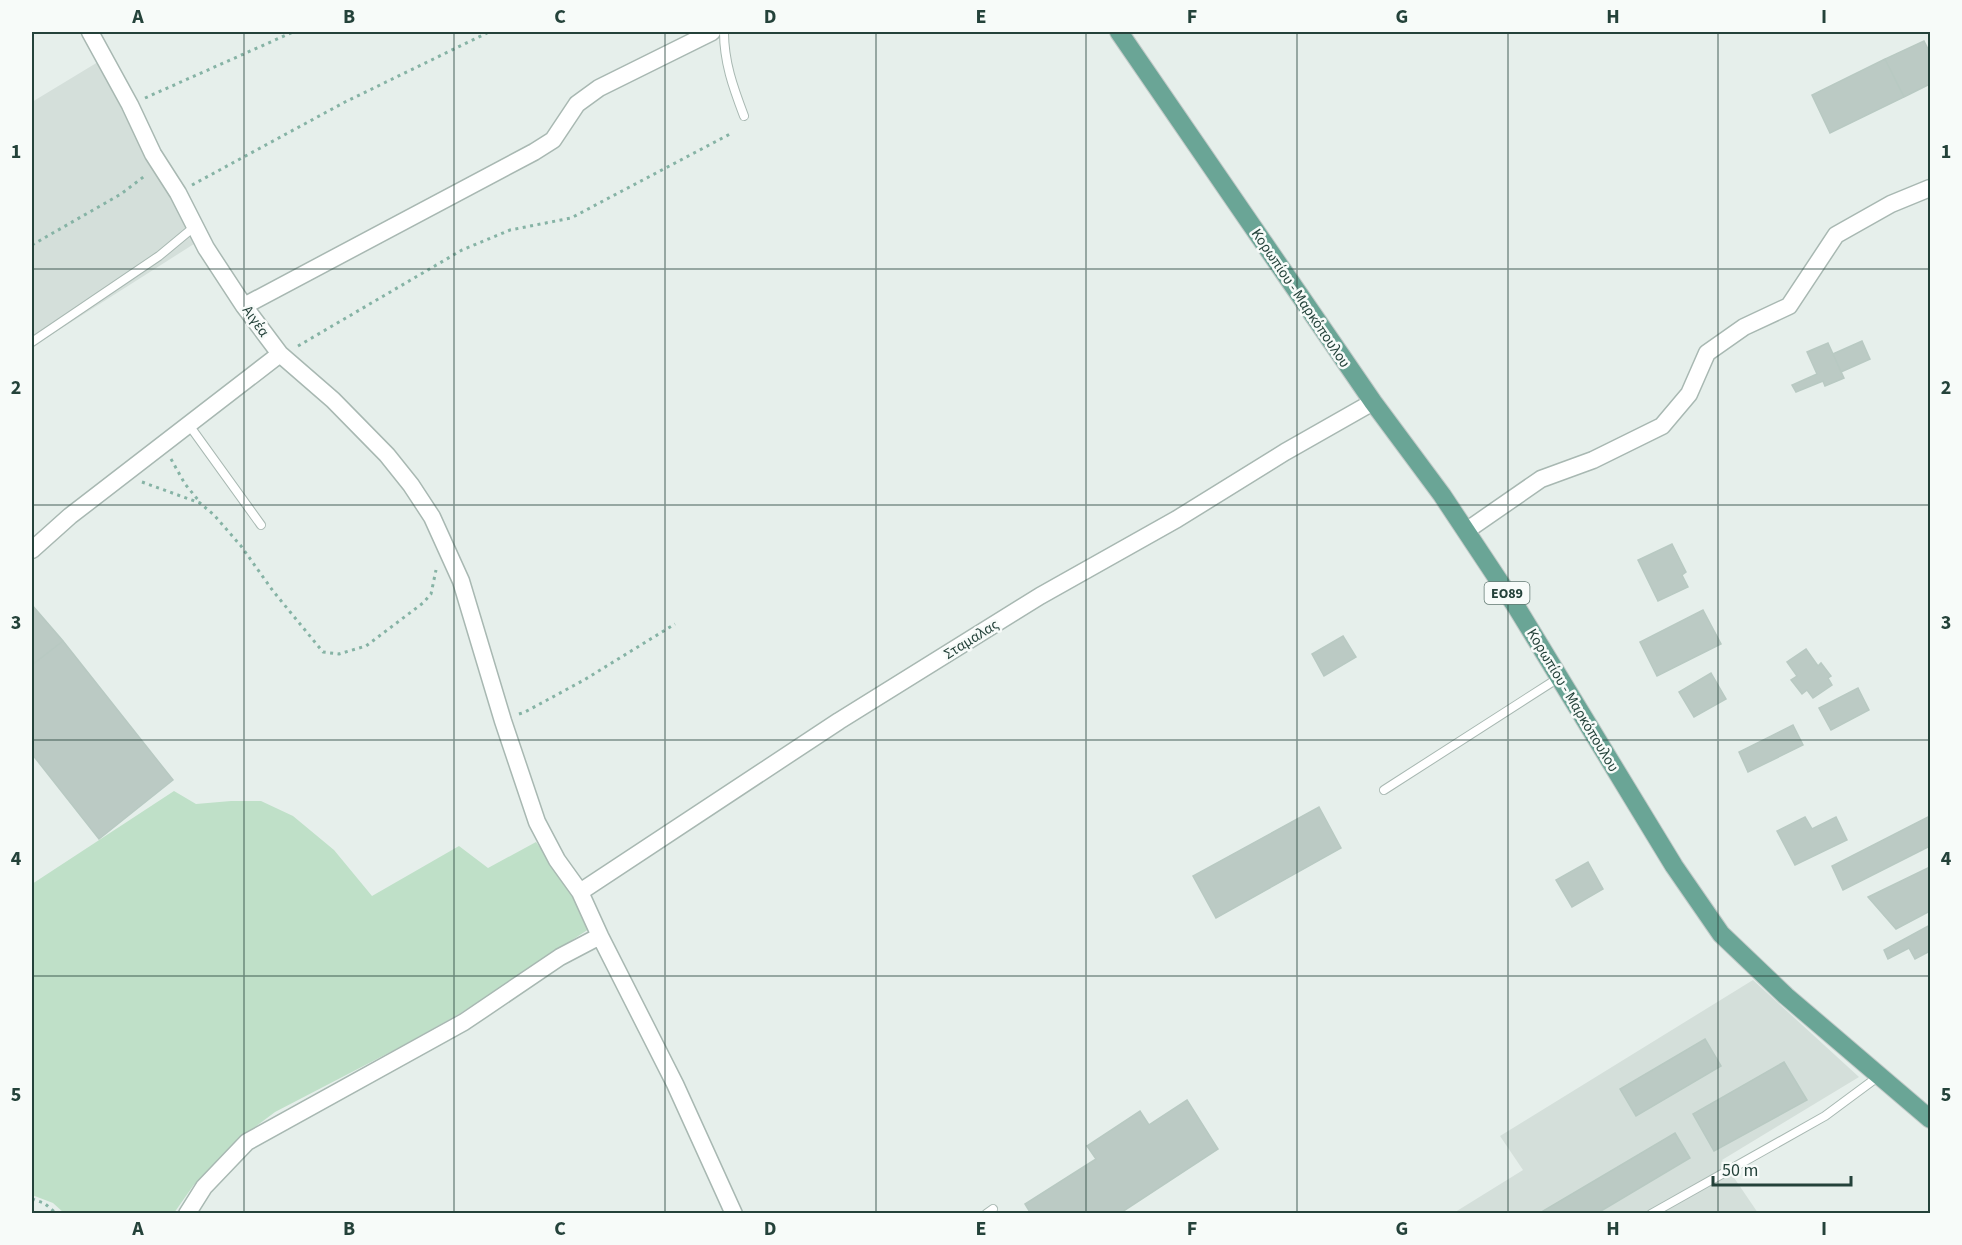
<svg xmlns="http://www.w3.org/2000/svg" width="1962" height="1245" viewBox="0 0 1962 1245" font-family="'Source Sans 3',sans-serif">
	<rect width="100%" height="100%" fill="#e6efeb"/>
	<!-- built -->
	<path fill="#d4dfda" d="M 98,62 L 132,130 L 197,242 L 32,347 L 32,102 Z
		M 1753,980 L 1859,1077 L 1722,1160 L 1758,1213 L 1452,1214 L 1523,1170 L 1500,1136 Z"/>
	<!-- green -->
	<path fill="#bfe0c8" d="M 174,791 L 196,804 L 231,801 L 261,801 L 293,816 L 334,850 L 372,896 L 459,846 L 488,868 L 536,842 L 571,890 L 589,929 L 459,1014 L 400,1047 L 275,1112 L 239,1139 L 193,1186 L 174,1213 L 64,1213 L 53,1203 L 32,1195 L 32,884 Z"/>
	<!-- building -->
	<path fill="#bbcac4" stroke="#b8c9c2" stroke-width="1.5" d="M 1924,41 L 1930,53 L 1930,84 L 1904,97 L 1885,59 Z
		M 1885,59 L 1904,97 L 1830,133 L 1812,95 Z
		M 1862,341 L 1870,359 L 1841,372 L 1833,354 Z
		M 1828,343 L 1844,378 L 1825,386 L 1823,381 L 1796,392 L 1792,385 L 1817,374 L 1807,352 Z
		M 1672,544 L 1686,572 L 1682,575 L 1688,587 L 1658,601 L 1638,560 Z
		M 32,605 L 63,641 L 32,665 Z
		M 1703,610 L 1721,644 L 1657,676 L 1640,642 Z
		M 1343,636 L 1356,657 L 1324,676 L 1312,654 Z
		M 63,641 L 173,780 L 99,839 L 32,754 L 32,665 Z
		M 1806,649 L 1818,666 L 1821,663 L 1831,676 L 1828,678 L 1832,685 L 1813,698 L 1807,690 L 1802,694 L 1791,680 L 1797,676 L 1787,662 Z
		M 1711,673 L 1726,699 L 1694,717 L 1679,692 Z
		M 1858,688 L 1869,710 L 1831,730 L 1819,708 Z
		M 1793,725 L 1803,745 L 1748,772 L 1739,752 Z
		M 1319,807 L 1341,848 L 1216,918 L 1193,876 Z
		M 1930,816 L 1930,846 L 1843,890 L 1832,866 Z
		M 1805,817 L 1812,829 L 1836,817 L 1847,840 L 1795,865 L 1777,831 Z
		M 1588,862 L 1603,889 L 1572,907 L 1556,880 Z
		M 1930,867 L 1930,911 L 1896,929 L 1868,897 Z
		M 1930,925 L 1930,951 L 1915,959 L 1909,948 L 1888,959 L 1884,950 Z
		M 1705,1039 L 1721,1066 L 1636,1116 L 1620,1089 Z
		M 1784,1062 L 1807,1100 L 1714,1151 L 1693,1114 Z
		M 1187,1100 L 1218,1149 L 1119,1214 L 1031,1214 L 1025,1204 L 1096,1159 L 1087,1146 L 1140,1111 L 1149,1125 Z
		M 1675,1133 L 1690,1158 L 1596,1214 L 1538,1214 Z"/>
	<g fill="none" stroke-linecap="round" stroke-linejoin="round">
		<defs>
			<path id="service" d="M 724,32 C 724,62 733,87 744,116
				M 32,342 L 159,256 L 194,227
				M 189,425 L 261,525
				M 1384,790 L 1560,677
				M 986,1214 L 993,1209
				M 1651,1214 L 1825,1116 L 1879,1076"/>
			<path id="minor" d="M 90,32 L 130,105 L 153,154 L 178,193 L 206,248 L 244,306 L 280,354 L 333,400 L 387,455 L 411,485 L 432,517 L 461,581 L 503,721 L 537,822 L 557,860 L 580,892 L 600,936 L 675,1084 L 734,1214
				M 244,306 L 534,152 L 553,140 L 577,104 L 599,88 L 712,32
				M 1466,531 L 1541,479 L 1593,460 L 1662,426 L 1689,394 L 1707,353 L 1744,327 L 1789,306 L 1836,235 L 1891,204 L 1930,188
				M 32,550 L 70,516 L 280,354
				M 580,892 L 839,721 L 1040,596 L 1177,519 L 1285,452 L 1373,402
				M 187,1214 L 204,1187 L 247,1142 L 464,1022 L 560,957 L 600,936"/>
			<path id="primary" d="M 1119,32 L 1373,402 L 1442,495 L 1517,608 L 1674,866 L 1721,934 L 1786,996 L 1930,1119"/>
		</defs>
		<!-- service casing -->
		<use href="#service" stroke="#a8b8b2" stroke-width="10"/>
		<!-- minor casing -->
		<use href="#minor" stroke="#a8b8b2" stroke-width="19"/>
		<!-- primary casing -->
		<use href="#primary" stroke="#c2cac8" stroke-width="20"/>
		<!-- path -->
		<path stroke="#86b3a5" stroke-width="3" stroke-dasharray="3 4.5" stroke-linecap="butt" d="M 145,98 L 293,32
			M 192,185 L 345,102 L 489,32
			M 32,245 L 121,194 L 146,175
			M 298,346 L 462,250 L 510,230 L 571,218 L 730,134
			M 171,459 L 185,484 L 199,501
			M 142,482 L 200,503 L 214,515 L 241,546 L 273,591 L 323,652 L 339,654 L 366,646 L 423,603 L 431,594 L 436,570
			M 519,714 L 525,712 L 584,680 L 675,624
			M 32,1199 L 44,1203 L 57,1214"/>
		<!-- service -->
		<use href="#service" stroke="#fff" stroke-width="8"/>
		<!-- minor -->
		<use href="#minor" stroke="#fff" stroke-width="16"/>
		<!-- primary -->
		<use href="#primary" stroke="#6aa596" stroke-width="18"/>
	</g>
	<!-- grid -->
	<path fill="none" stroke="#24423a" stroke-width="1.5" stroke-opacity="0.55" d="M 244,32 L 244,1214M 454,32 L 454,1214M 665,32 L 665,1214M 876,32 L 876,1214M 1086,32 L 1086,1214M 1297,32 L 1297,1214M 1508,32 L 1508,1214M 1718,32 L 1718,1214M 32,269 L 1930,269M 32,505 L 1930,505M 32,740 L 1930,740M 32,976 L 1930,976"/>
	<g text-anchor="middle" stroke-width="5" stroke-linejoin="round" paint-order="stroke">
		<!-- shield labels -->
		<rect fill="#f7fbf9" stroke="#637a73" stroke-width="1.5" x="1484.5" y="582" width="45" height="22" rx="4.5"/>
		<g font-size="14" font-weight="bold" fill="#24423a">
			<text x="1507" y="598">ΕΟ89</text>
		</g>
		<!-- street labels -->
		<g font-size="15" fill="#24423a" stroke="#f7fbf9">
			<text transform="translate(1301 298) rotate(56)" y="5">Κορωπίου - Μαρκόπουλου</text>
			<text transform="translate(256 321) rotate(54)" y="5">Αιγέα</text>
			<text transform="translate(971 639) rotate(-32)" y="5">Σταμαλας</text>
			<text transform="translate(1573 700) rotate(59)" y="5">Κορωπίου - Μαρκόπουλου</text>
		</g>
	</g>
	<!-- border -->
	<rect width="1962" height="1245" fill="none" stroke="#f7fbf9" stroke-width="66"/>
	<!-- scale -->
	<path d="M1713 1176v9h138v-9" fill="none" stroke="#24423a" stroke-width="3"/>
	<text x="1722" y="1176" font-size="18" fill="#24423a" stroke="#f7fbf9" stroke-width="4.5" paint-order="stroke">50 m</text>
	<rect x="33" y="33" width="1896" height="1179" fill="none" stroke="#24423a" stroke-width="2"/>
	<g font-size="20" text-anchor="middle" font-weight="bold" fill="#24423a">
		<text x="138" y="23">A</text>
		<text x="349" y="23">B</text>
		<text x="560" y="23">C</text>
		<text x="770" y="23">D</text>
		<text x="981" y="23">E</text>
		<text x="1192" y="23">F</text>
		<text x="1402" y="23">G</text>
		<text x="1613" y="23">H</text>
		<text x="1824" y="23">I</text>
		<text x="16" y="158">1</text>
		<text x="1946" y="158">1</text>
		<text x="16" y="394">2</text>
		<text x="1946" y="394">2</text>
		<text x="16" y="629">3</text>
		<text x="1946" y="629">3</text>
		<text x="16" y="865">4</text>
		<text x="1946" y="865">4</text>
		<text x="16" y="1101">5</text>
		<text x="1946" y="1101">5</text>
		<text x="138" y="1235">A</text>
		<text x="349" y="1235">B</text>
		<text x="560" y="1235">C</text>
		<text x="770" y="1235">D</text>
		<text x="981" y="1235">E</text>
		<text x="1192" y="1235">F</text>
		<text x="1402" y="1235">G</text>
		<text x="1613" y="1235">H</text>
		<text x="1824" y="1235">I</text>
	</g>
</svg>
